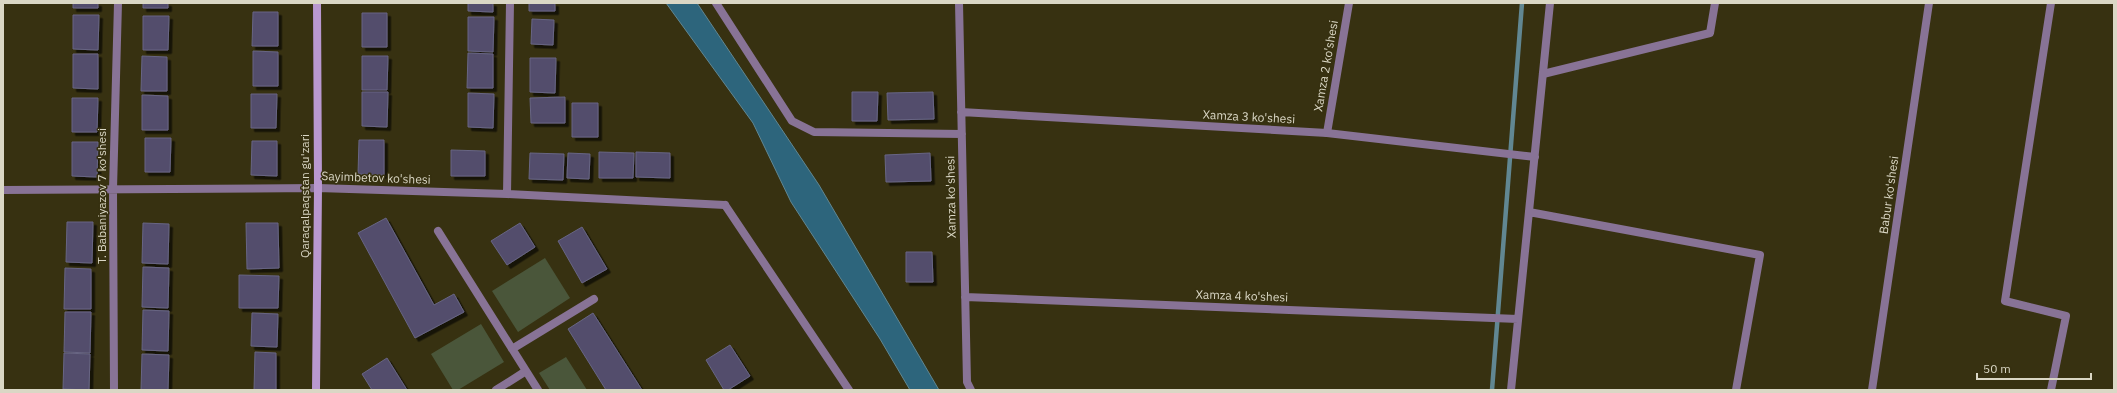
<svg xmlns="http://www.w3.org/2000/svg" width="2117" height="393" viewBox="0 0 2117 393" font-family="'IBM Plex Sans',sans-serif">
	<defs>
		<filter id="shadow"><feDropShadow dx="3.5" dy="3.5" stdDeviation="0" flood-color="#0009"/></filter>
	</defs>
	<rect width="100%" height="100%" fill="#373111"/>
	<!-- green -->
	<path fill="#4a563a" d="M 545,258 L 570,298 L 518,332 L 492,291 Z
		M 481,324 L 504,362 L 458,390 L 453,390 L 431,354 Z
		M 566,357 L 587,390 L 550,390 L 539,373 Z"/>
	<!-- water -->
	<path fill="#2d657c" stroke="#618792" d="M 666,3 L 697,3 L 819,185 L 939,390 L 910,390 L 880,339 L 791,202 L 753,123 Z"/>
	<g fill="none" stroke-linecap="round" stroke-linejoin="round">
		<!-- stream -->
		<path stroke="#618792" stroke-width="4.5" d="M 1492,390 L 1522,3"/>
	</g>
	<!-- building -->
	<path fill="#524e6c" stroke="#686584" filter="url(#shadow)" d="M 73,3 L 98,3 L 98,8 L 73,8 Z
		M 143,3 L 168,3 L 168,8 L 143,8 Z
		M 468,3 L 493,3 L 493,12 L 468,11 Z
		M 529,3 L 555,3 L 555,11 L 529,11 Z
		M 253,12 L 278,12 L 278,46 L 252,46 Z
		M 362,13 L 387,13 L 387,47 L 362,47 Z
		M 73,15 L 99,15 L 98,50 L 73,49 Z
		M 143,16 L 169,16 L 168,50 L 143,50 Z
		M 468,17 L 494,17 L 493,52 L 468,51 Z
		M 532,19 L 554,20 L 553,45 L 531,44 Z
		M 253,51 L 278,52 L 278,86 L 253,86 Z
		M 468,53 L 493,54 L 493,88 L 467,88 Z
		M 73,54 L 98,54 L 98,89 L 73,88 Z
		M 142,56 L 167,57 L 167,91 L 141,91 Z
		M 362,56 L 388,56 L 387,90 L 362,90 Z
		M 530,58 L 556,58 L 555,93 L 530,92 Z
		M 362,92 L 388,92 L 387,127 L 362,126 Z
		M 852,92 L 878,92 L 877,121 L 852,121 Z
		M 933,92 L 934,119 L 888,120 L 887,93 Z
		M 468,93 L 494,94 L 493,128 L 468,127 Z
		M 251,94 L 277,94 L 276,128 L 251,128 Z
		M 142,95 L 168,96 L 168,130 L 142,130 Z
		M 565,97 L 565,123 L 531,123 L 530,98 Z
		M 72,98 L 98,98 L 97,132 L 72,132 Z
		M 572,103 L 598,103 L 598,137 L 572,137 Z
		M 145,138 L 171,138 L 170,172 L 145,172 Z
		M 359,140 L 384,140 L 384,175 L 358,174 Z
		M 252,141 L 277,141 L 277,176 L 251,175 Z
		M 72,142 L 98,142 L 97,177 L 72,176 Z
		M 451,150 L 485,151 L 485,176 L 451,176 Z
		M 599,152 L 634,153 L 633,178 L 599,178 Z
		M 636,152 L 670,153 L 670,178 L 636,177 Z
		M 530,153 L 564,154 L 563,180 L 529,179 Z
		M 568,153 L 590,154 L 589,179 L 567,178 Z
		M 930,153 L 931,181 L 886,182 L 885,155 Z
		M 386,218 L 434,305 L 454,294 L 464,312 L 415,338 L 358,233 Z
		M 67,222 L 93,222 L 92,263 L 66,262 Z
		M 143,223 L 169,224 L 168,264 L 142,263 Z
		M 246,223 L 278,223 L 279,268 L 247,269 Z
		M 520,223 L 535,247 L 507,265 L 491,241 Z
		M 582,227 L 607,269 L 582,283 L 558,241 Z
		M 906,252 L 932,252 L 933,282 L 906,282 Z
		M 143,267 L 169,268 L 168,308 L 142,307 Z
		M 65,268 L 91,269 L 91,309 L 64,309 Z
		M 239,275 L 279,276 L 278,308 L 239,308 Z
		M 143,310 L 169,311 L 168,351 L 142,350 Z
		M 65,312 L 91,312 L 90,353 L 64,352 Z
		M 252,313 L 278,314 L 277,347 L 251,346 Z
		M 593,313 L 642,390 L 606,390 L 568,329 Z
		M 730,345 L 750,376 L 728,390 L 724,390 L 706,360 Z
		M 255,352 L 276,353 L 276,390 L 254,390 Z
		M 64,353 L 90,354 L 89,390 L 63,389 Z
		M 142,354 L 169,355 L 168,390 L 141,390 Z
		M 387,358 L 407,390 L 372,390 L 362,374 Z"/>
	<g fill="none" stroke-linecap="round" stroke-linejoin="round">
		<!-- lane -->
		<path stroke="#887396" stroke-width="8" d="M 1543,74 L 1710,33 L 1715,3
			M 1327,133 L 1349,3
			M 725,205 L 849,390
			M 438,231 L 538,390
			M 512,349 L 594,299
			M 496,390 L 526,371"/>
		<!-- street -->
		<path stroke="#887396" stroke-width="8" d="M 716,3 L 792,121 L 814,132 L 962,134
			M 959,3 L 967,382 L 971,390
			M 961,112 L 1327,133 L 1535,157
			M 3,190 L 318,188 L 507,194 L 725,205
			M 507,194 L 510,3
			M 1529,212 L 1760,255 L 1736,390
			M 965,297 L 1518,319
			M 114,390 L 113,189 L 118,3
			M 1511,390 L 1550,3
			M 1872,390 L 1929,3
			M 2051,390 L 2066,316 L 2005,301 L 2051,3"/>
		<!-- secondary -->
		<path stroke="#b998d0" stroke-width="8" d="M 316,390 L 318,188 L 317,3"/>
	</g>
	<g text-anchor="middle" stroke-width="3" stroke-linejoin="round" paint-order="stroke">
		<!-- street labels -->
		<g font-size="12" fill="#dad7c5" stroke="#373111">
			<text transform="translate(1326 66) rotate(-80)" y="4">Xamza 2 ko'shesi</text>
			<text transform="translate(1249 117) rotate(3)" y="4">Xamza 3 ko'shesi</text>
			<text transform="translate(376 178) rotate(2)" y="4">Sayimbetov ko'shesi</text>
			<text transform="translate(1889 195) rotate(-82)" y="4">Babur ko'shesi</text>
			<text transform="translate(102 196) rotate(-90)" y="4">T. Babaniyazov 7 ko'shesi</text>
			<text transform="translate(305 196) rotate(-90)" y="4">Qaraqalpaqstan gu'zari</text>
			<text transform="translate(951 197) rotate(-91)" y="4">Xamza ko'shesi</text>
			<text transform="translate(1242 296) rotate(2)" y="4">Xamza 4 ko'shesi</text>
		</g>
	</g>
	<!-- border -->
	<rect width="2117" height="393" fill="none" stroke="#dad7c5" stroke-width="8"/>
	<!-- scale -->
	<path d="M1977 373v6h114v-6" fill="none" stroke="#dad7c5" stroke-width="2"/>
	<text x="1983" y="373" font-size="12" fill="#dad7c5" stroke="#373111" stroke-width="3" paint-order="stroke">50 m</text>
</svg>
